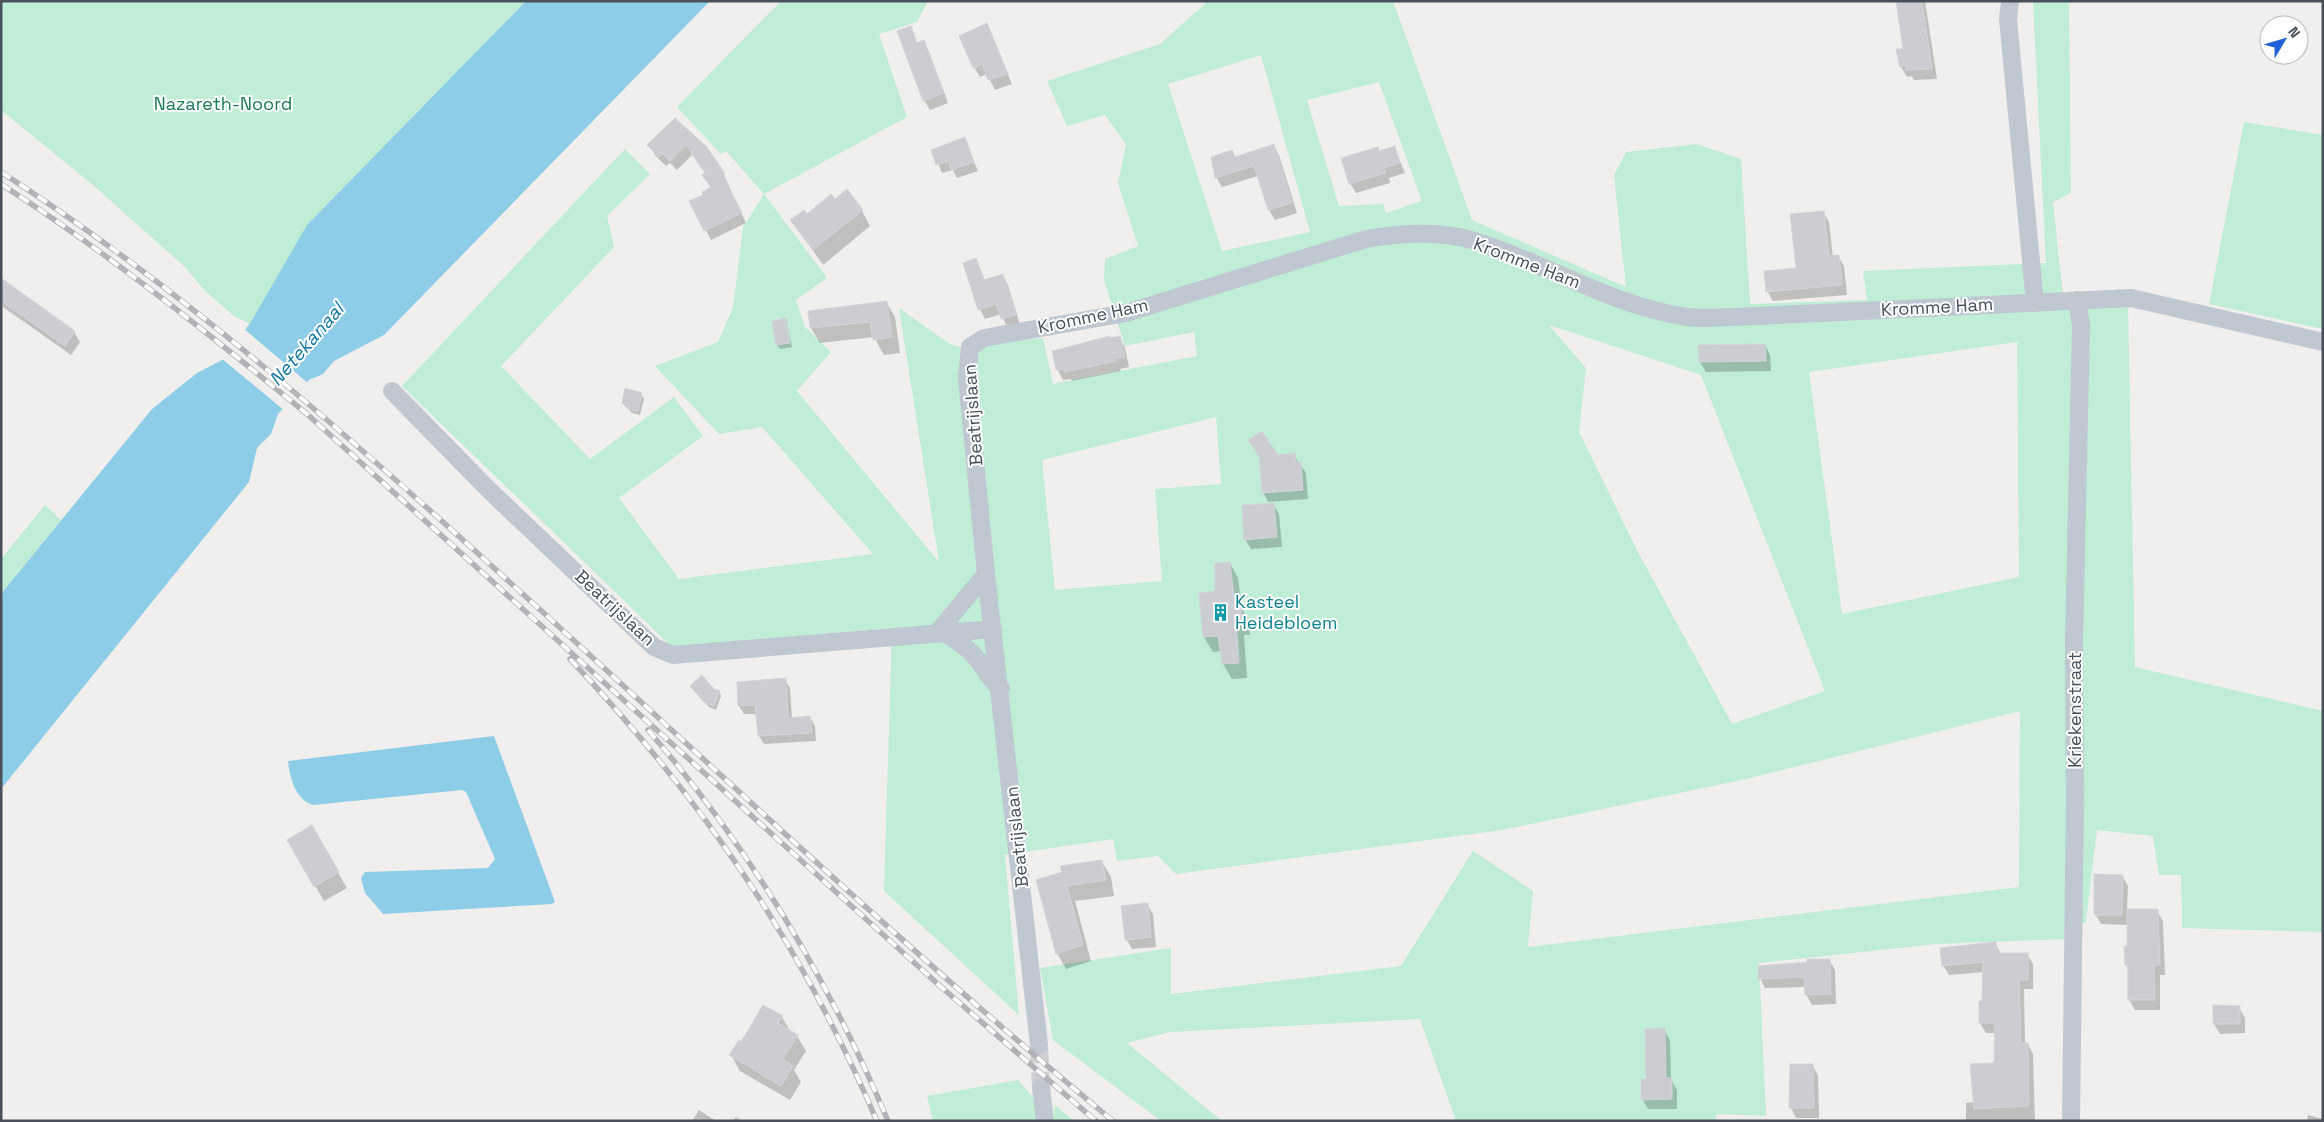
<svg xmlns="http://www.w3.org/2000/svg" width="2324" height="1122" viewBox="0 0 2324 1122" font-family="'Space Grotesk',sans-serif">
	<rect width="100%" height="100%" fill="#f1efee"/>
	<!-- green -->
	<path fill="#bfedd5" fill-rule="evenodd" d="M 1,1 L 526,1 L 307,225 L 254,326 L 234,316 L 205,291 L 185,267 L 93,185 L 1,110 Z
		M 781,1 L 928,1 L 917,22 L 879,34 L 907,117 L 764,194 L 827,278 L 796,300 L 805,327 L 831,352 L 797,391 L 939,562 L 899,308 L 950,344 L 960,347 L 1043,338 L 1053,384 L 1197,356 L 1194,332 L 1125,346 L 1104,280 L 1105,259 L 1138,246 L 1118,183 L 1126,144 L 1105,115 L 1067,126 L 1047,81 L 1160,44 L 1208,1 L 1393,1 L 1472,220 L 1626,287 L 1614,175 L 1626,152 L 1697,144 L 1741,159 L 1750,304 L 1867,300 L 1863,271 L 2046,263 L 2033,1 L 2069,1 L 2071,193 L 2053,202 L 2064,306 L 2128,306 L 2135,667 L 2323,711 L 2323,932 L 2182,928 L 2181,875 L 2159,875 L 2153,836 L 2097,830 L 2086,921 L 2068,939 L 1936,944 L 1759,963 L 1766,1116 L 1717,1114 L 1715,1121 L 1456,1121 L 1420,1019 L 1170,1032 L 1127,1043 L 1222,1121 L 1161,1121 L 1053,1040 L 1040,968 L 1171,948 L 1171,994 L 1401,966 L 1473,851 L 1533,891 L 1528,947 L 2019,887 L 2020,711 L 1751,778 L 1502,830 L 1176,874 L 1158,856 L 1117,861 L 1113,839 L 1005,855 L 1019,1015 L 884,891 L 892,628 L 672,647 L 402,386 L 625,149 L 650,174 L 607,216 L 614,247 L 501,366 L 590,459 L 674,397 L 703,436 L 619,498 L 679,579 L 873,554 L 762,427 L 719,434 L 655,366 L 718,342 L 733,308 L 743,227 L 764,194 L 726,151 L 721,154 L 677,107 ZM 1261,55 L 1310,232 L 1222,251 L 1168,84 ZM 1379,82 L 1422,201 L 1386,213 L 1383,204 L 1339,206 L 1307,100 ZM 1549,325 L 1701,375 L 1825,691 L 1732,724 L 1639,554 L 1579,432 L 1586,368 ZM 2017,342 L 2019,577 L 1842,614 L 1809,372 ZM 1216,417 L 1221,484 L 1155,489 L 1162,581 L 1055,590 L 1042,460 Z
		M 2244,122 L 2323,135 L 2323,329 L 2209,304 Z
		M 45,505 L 61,520 L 1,594 L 1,559 Z
		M 1018,1080 L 1053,1120 L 1055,1105 L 1074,1121 L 933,1121 L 927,1096 Z"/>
	<!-- water -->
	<path fill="#8ecde7" d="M 526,1 L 710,1 L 384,335 L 334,361 L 323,374 L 309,380 L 278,414 L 271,434 L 257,448 L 249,482 L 1,789 L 1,594 L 152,409 L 197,373 L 224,359 L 251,322 L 307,225 Z
		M 494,736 L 555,902 L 552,904 L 383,914 L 365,893 L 361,878 L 365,872 L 488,868 L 495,859 L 466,792 L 462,790 L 313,805 C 295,799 290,778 288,761 Z"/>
	<!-- pier -->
	<path fill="#f1efee" d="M 243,328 L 309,384 L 285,411 L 221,358 Z"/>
	<!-- shadow -->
	<path fill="#0003" d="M 1898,1 L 1925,1 L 1937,79 L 1914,80 L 1911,76 L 1907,77 L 1901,67 L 1905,50 Z
		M 987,25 L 1012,84 L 995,90 L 987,74 L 980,77 L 974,67 Z
		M 910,27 L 918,44 L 923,42 L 929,52 L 948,103 L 930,110 L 924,100 Z
		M 675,120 L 723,173 L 746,223 L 711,240 L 691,202 L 705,195 L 711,188 L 703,175 L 706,174 L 693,154 L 677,170 L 670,163 L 666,166 L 655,155 L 649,145 Z
		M 964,138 L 978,171 L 957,178 L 953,170 L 942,173 L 933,151 Z
		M 1273,145 L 1279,155 L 1297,213 L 1275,220 L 1269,210 L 1258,176 L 1222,187 L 1216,177 L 1235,158 Z
		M 1394,147 L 1405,173 L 1389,178 L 1390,183 L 1356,193 L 1350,183 L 1378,148 L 1380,152 Z
		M 834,201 L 862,211 L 870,226 L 823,265 L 792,220 L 807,216 Z
		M 1823,212 L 1829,222 L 1833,257 L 1838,256 L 1844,266 L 1847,295 L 1773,301 L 1767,291 L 1797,269 Z
		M 976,260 L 985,280 L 1002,275 L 1008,285 L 1020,325 L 1008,329 L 1001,314 L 985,319 L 980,309 Z
		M 1,292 L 74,332 L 80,342 L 71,355 L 3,307 Z
		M 886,302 L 895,317 L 900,353 L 884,355 L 874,337 L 820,343 L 811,328 Z
		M 786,320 L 792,347 L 780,349 L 777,345 Z
		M 1120,338 L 1125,348 L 1129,367 L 1120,369 L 1121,371 L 1072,381 L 1071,379 L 1063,380 L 1058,370 L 1053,352 Z
		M 1765,345 L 1770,355 L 1771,371 L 1706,372 L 1700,362 Z
		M 641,394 L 644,399 L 640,415 L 632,413 L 623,403 Z
		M 1255,450 L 1278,456 L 1294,455 L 1306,473 L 1308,499 L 1268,502 L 1263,492 L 1260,458 Z
		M 1273,504 L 1279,514 L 1282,547 L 1251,549 L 1245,539 Z
		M 1230,563 L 1238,578 L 1242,609 L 1249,621 L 1250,635 L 1244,635 L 1247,678 L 1232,679 L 1223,664 L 1222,651 L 1213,652 L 1204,637 L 1216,593 Z
		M 785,680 L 790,688 L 792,719 L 810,718 L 815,726 L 816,741 L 764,744 L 759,736 L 757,714 L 744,714 L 739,706 L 738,683 Z
		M 694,690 L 713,690 L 719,692 L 721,696 L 716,710 L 709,707 Z
		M 311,827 L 347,888 L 324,901 L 288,840 Z
		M 1102,862 L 1111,877 L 1114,896 L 1075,901 L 1091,961 L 1066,969 L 1057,953 L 1037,880 Z
		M 2122,876 L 2128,886 L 2127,910 L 2157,911 L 2163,921 L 2165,975 L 2160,975 L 2160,1010 L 2135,1010 L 2129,1000 L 2129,970 L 2126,965 L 2128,925 L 2101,924 L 2095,914 Z
		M 1147,904 L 1153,914 L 1156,947 L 1132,949 L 1126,939 Z
		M 1995,943 L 2001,954 L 2027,954 L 2033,964 L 2033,989 L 2024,989 L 2025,1044 L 2028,1044 L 2033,1054 L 2035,1121 L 1966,1121 L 1966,1103 L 1974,1102 L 1995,1064 L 1997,1033 L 1986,1033 L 1980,1023 L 1984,972 L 1949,975 L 1943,965 Z
		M 1829,960 L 1835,970 L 1836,1004 L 1812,1005 L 1806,994 L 1806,987 L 1765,988 L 1760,978 Z
		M 2239,1007 L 2245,1018 L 2245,1033 L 2220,1034 L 2214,1024 Z
		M 782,1017 L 790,1031 L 797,1036 L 806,1051 L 794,1070 L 801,1082 L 790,1100 L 740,1071 L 731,1055 L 742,1043 Z
		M 1664,1030 L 1670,1040 L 1671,1079 L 1677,1090 L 1677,1109 L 1648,1109 L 1642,1099 Z
		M 1791,1065 L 1812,1065 L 1818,1075 L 1819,1118 L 1796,1118 L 1791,1108 Z
		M 699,1110 L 716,1121 L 692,1121 Z
		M 2308,1115 L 2323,1119 L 2323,1121 L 2307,1121 Z
		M 736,1117 L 742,1121 L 733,1121 Z"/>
	<!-- building -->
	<path fill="#cbcdd3" stroke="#d3d4da" d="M 1896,1 L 1922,1 L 1932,69 L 1906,70 L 1906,66 L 1900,67 L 1896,49 L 1903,49 Z
		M 987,23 L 1008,74 L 988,80 L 982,64 L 973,68 L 959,36 Z
		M 911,26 L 917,43 L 924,40 L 944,93 L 923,101 L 897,31 Z
		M 675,118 L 706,146 L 724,172 L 725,180 L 742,213 L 704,231 L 689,201 L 703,195 L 702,192 L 711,187 L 702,175 L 705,173 L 686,145 L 670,161 L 663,154 L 659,157 L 647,145 Z
		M 965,137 L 974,162 L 951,170 L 949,161 L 936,165 L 931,150 Z
		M 1274,144 L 1292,203 L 1268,210 L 1254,166 L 1215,178 L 1211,157 L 1232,150 L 1235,157 Z
		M 1395,146 L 1400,163 L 1384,168 L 1386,173 L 1349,184 L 1341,158 L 1378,147 L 1379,151 Z
		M 847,189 L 863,210 L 813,250 L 790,220 L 804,210 L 807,214 L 831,194 L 835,199 Z
		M 1824,211 L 1829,256 L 1839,255 L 1842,285 L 1766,292 L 1764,271 L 1796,268 L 1790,214 Z
		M 976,258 L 984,280 L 1003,274 L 1016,315 L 1001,319 L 996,304 L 978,310 L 963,263 Z
		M 1,278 L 75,331 L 65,346 L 1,301 Z
		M 887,301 L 892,337 L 873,340 L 870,322 L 810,328 L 808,311 Z
		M 786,318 L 790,343 L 776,345 L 772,321 Z
		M 1110,336 L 1111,338 L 1120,336 L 1125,357 L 1115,359 L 1116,361 L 1065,372 L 1065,369 L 1056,370 L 1052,351 Z
		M 1765,344 L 1766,361 L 1699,362 L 1698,345 Z
		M 625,388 L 642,393 L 638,411 L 628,409 L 622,403 Z
		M 1262,431 L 1278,455 L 1295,453 L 1296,462 L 1301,462 L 1303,490 L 1262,493 L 1259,456 L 1248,440 Z
		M 1274,503 L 1277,537 L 1244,540 L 1242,505 Z
		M 1230,562 L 1235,605 L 1241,604 L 1242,620 L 1236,620 L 1239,663 L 1222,664 L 1218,636 L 1203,637 L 1199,593 L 1215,591 L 1215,563 Z
		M 702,675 L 714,689 L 720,691 L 714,706 L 705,703 L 690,686 Z
		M 786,678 L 788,718 L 810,716 L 812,733 L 758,736 L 755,705 L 738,706 L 737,682 Z
		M 312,825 L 339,872 L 314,887 L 287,840 Z
		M 1102,860 L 1106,880 L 1067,886 L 1083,945 L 1056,954 L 1036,880 L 1062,872 L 1060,866 Z
		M 2094,874 L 2123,875 L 2122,915 L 2094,915 Z
		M 1148,903 L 1151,937 L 1125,940 L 1121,906 Z
		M 2127,909 L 2158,909 L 2160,965 L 2154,965 L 2155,1000 L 2128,1000 L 2128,965 L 2125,965 L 2124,946 L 2127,946 Z
		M 1996,942 L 1997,953 L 2028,953 L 2028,980 L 2019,980 L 2021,1043 L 2028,1043 L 2029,1106 L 1974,1109 L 1970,1064 L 1994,1063 L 1995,1023 L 1979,1023 L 1979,1001 L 1982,1001 L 1983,962 L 1942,966 L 1940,948 Z
		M 1807,959 L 1830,959 L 1831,994 L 1805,995 L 1804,977 L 1758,979 L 1758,966 L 1807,962 Z
		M 763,1005 L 783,1016 L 778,1023 L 798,1035 L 783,1059 L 793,1066 L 781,1086 L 729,1055 L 739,1040 L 741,1042 Z
		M 2213,1005 L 2240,1006 L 2240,1024 L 2213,1024 Z
		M 1665,1028 L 1666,1078 L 1672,1078 L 1672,1099 L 1641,1100 L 1641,1079 L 1646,1079 L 1645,1029 Z
		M 1790,1064 L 1813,1064 L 1814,1108 L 1789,1108 Z"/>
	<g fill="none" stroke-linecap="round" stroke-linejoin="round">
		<!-- street-tunnel -->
		<path stroke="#cfcfd1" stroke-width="18" stroke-dasharray="18 9" stroke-linecap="butt" d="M 1039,1045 L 1041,1087"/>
		<!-- street -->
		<path stroke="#bfc7d0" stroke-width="18" d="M 2010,1 L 2008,19 L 2035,303
			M 392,391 L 490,491 L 654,647 L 673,655 L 993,629
			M 937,633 L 986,574
			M 944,633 C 957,640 969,648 978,660 C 986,670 990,681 1001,688
			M 1039,1045 L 986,574 L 967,379 L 970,347 L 984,338 L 995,336 L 1126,313 L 1366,239 C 1401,233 1440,230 1475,241 C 1546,263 1612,306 1687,317 C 1703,319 1720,317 1736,317 L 2131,298 L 2323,342
			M 1041,1087 L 1045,1121
			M 2071,1121 L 2075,798 L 2074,641 L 2081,325 L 2077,300"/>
		<defs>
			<path id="rail" d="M 1,172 C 187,292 352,439 515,587 C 713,766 907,951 1113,1121
				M 1,184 C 108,253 208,333 307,414 L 940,986 L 1096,1121
				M 570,659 C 703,800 800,942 877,1121
				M 648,730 C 749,847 828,978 888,1121"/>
		</defs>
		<!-- rail casing -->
		<use href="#rail" stroke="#b1b3b8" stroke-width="5.5"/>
		<!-- rail -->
		<use href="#rail" stroke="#fff" stroke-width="4" stroke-dasharray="11" stroke-linecap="butt"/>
	</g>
	<!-- icons -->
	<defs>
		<symbol id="building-bare" viewBox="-9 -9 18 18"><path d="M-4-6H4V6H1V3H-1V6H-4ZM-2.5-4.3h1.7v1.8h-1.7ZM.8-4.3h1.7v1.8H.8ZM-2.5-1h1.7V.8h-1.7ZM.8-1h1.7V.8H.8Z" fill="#0f9aa8" stroke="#fff" stroke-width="2.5" paint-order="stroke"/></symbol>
	</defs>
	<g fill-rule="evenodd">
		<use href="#building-bare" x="1208" y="600" width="25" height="25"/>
	</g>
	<g text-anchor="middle" stroke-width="4" stroke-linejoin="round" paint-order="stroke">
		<!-- park labels -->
		<g font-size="18" fill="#1b7953" stroke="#fff">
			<text x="223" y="110">Nazareth-Noord</text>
		</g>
		<!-- street labels -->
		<g font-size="18" fill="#47505b" stroke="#fff">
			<text transform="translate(1527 263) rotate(21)" y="6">Kromme Ham</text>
			<text transform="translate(1937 307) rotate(-3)" y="6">Kromme Ham</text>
			<text transform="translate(1093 316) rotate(-12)" y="6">Kromme Ham</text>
			<text transform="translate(973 415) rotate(-94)" y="6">Beatrijslaan</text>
			<text transform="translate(615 608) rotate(43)" y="6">Beatrijslaan</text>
			<text transform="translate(2075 710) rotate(-90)" y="6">Kriekenstraat</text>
			<text transform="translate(1017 837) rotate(-96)" y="6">Beatrijslaan</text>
		</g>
		<!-- culture labels -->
		<g font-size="18" fill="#0d838f" stroke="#fff" text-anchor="start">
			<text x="1235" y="608">Kasteel<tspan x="1235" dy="21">Heidebloem</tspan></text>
		</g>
		<!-- water labels -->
		<g font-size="19" font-style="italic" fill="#1377a2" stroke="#fff">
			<text transform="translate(306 344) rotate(-49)" y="7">Netekanaal</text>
		</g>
	</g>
	<!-- border -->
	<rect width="2324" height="1122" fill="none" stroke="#47505b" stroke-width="5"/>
	<!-- north arrow -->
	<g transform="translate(2284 40) rotate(52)"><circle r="24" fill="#ffffff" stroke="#b5b9bd"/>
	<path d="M0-4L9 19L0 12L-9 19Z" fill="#2260d7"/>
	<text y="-8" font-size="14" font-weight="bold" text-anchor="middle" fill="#47505b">N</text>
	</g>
</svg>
